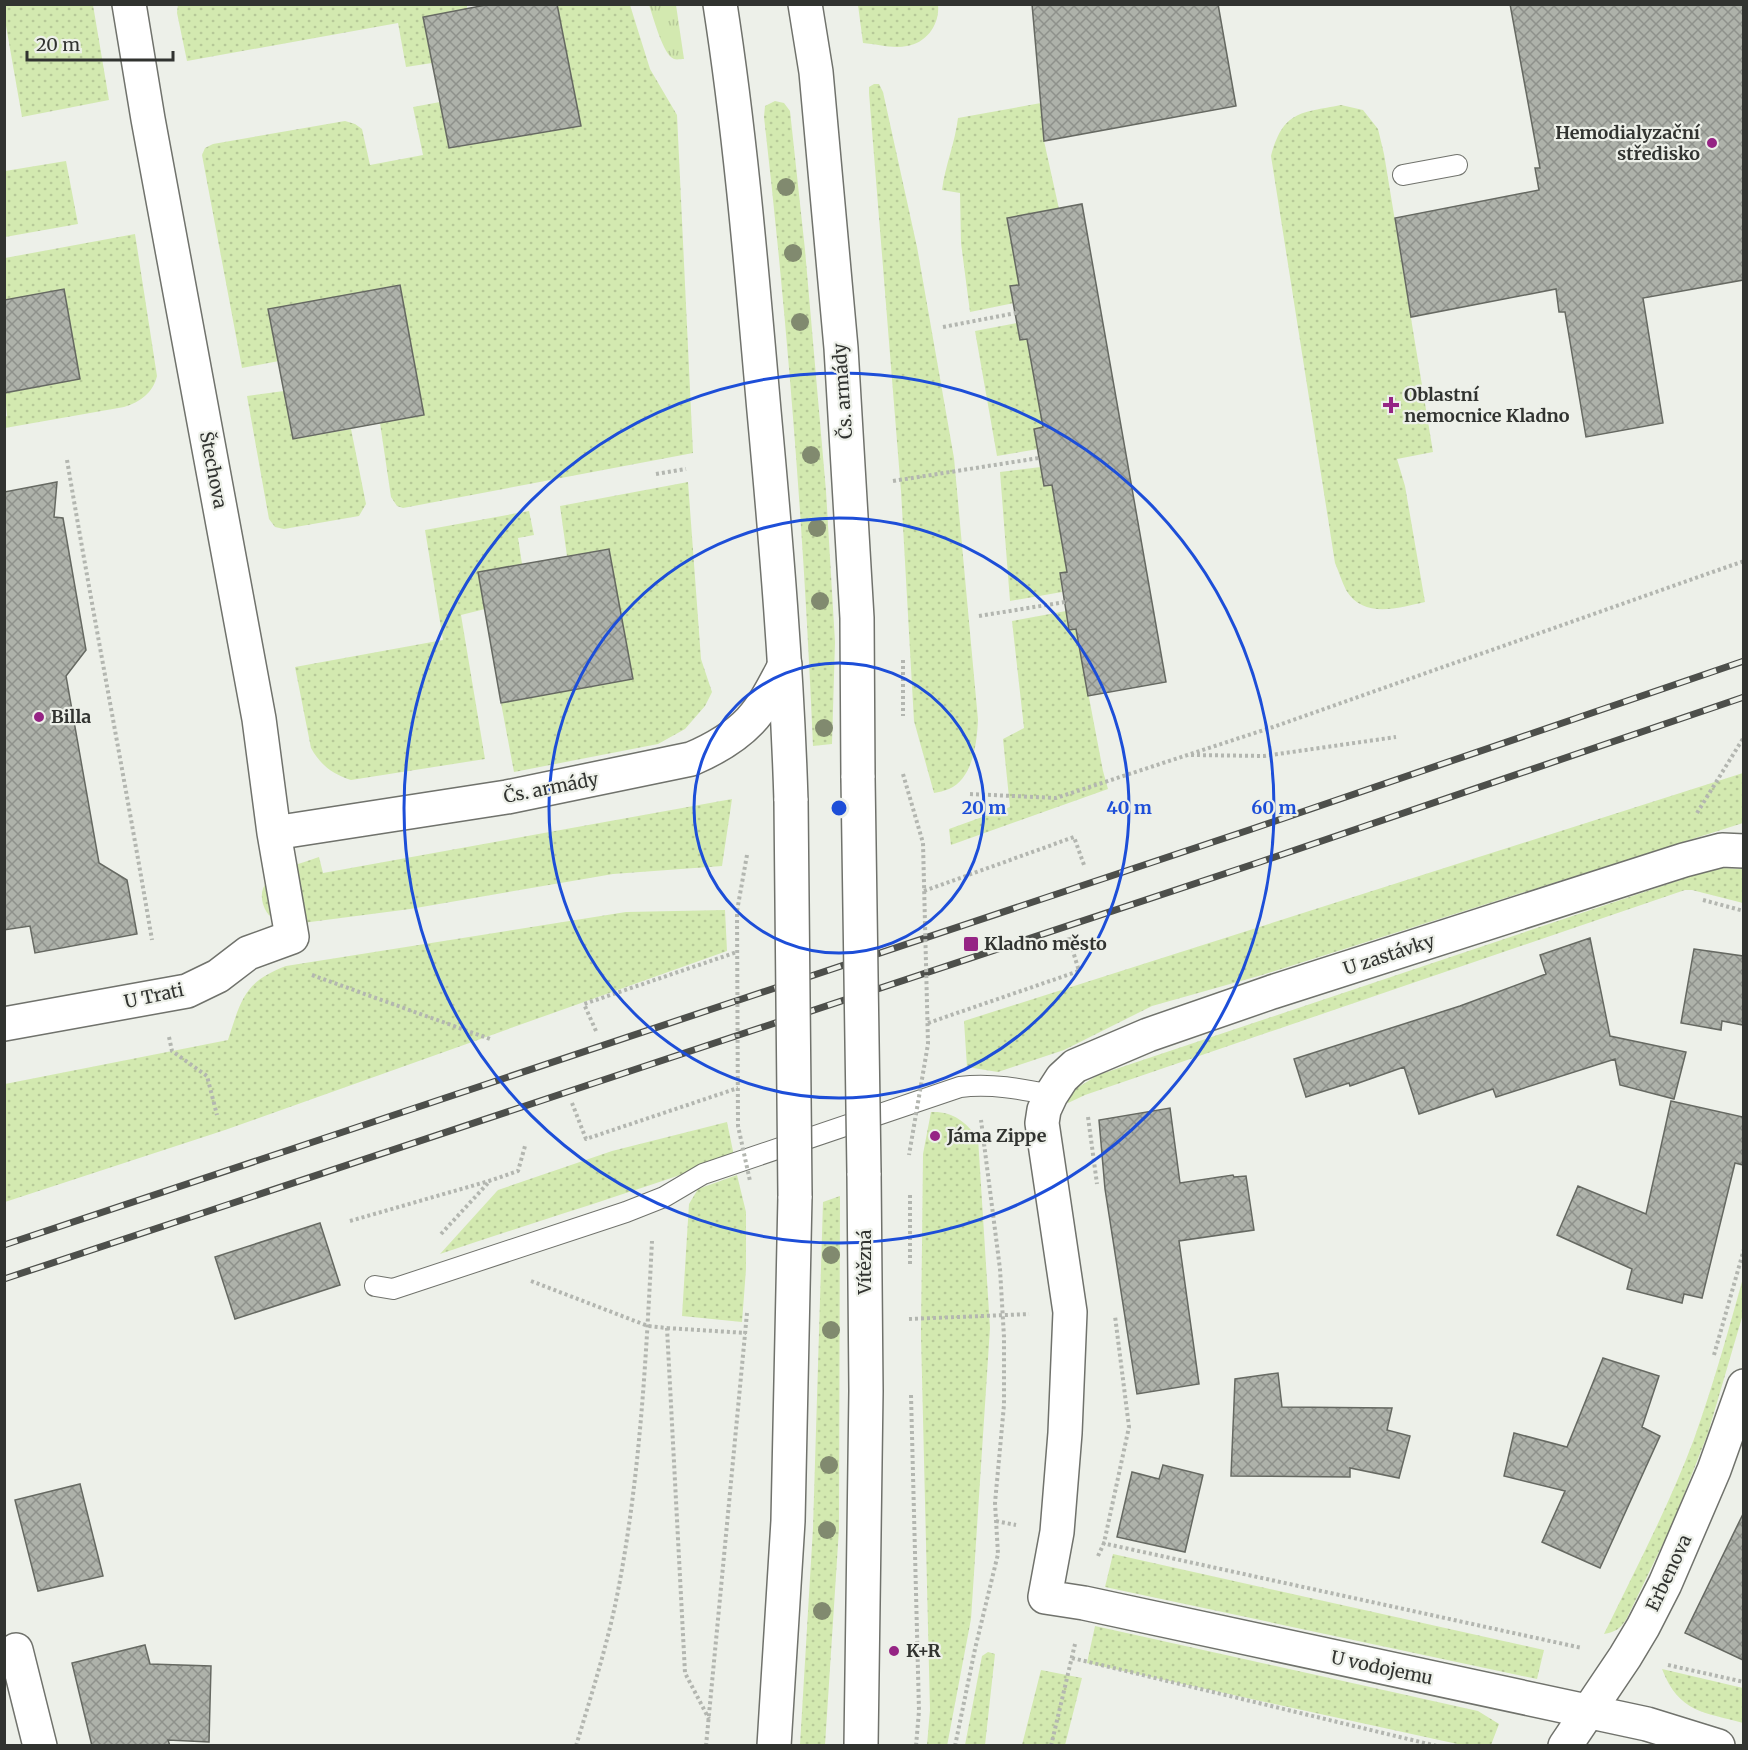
<svg xmlns="http://www.w3.org/2000/svg" width="1748" height="1750" viewBox="0 0 1748 1750" font-family="Merriweather,serif">
	<defs>
		<pattern id="grass-dots" width="8" height="8" patternUnits="userSpaceOnUse" patternTransform="scale(1.5)"><rect width="8" height="8" fill="#d3e9b0"/><path d="M2 2h.1M6 6h.1" fill="none" stroke="#b6c898" stroke-width="1.8" stroke-linecap="round"/></pattern>
		<pattern id="park-tufts" width="24" height="20" patternUnits="userSpaceOnUse" patternTransform="scale(1.5)"><rect width="24" height="20" fill="#d3e9b0"/><path d="M3 7l-1-3M5 7V3M7 7l1-3M15 17l-1-3M17 17v-4M19 17l1-3" fill="none" stroke="#b6c898"/></pattern>
		<pattern id="building-cross-hatch" width="8" height="8" patternUnits="userSpaceOnUse" patternTransform="scale(1.5)"><rect width="8" height="8" fill="#aeb2aa"/><path d="M0 0l8 8M0 8l8-8" fill="none" stroke="#8e918b"/></pattern>
	</defs>
	<rect width="100%" height="100%" fill="#edf0e9"/>
	<!-- grass -->
	<path fill="url(#grass-dots)" d="M 178,4 L 467,4 L 467,9 L 423,17 L 432,63 L 406,67 L 398,23 L 187,61 L 177,13 Z
		M 4,5 L 93,5 L 109,100 L 22,117 L 5,20 Z
		M 557,5 L 630,5 L 650,69 L 677,115 L 693,453 L 403,508 L 397,506 L 391,497 L 380,423 L 424,415 L 400,285 L 279,361 L 242,368 L 202,155 L 205,148 L 213,144 L 345,121 L 355,124 L 362,129 L 370,165 L 423,155 L 413,107 L 440,102 L 449,148 L 580,126 Z
		M 920,5 L 938,5 C 940,24 927,43 907,46 C 893,49 877,44 863,43 L 858,5 Z
		M 874,84 L 879,84 L 883,92 L 917,247 L 954,458 L 978,720 C 977,742 973,779 949,789 C 944,791 939,792 934,793 L 914,721 L 901,491 L 869,93 L 869,87 Z
		M 775,101 L 784,103 L 790,111 L 805,250 L 826,491 L 835,642 L 832,744 L 813,746 C 804,535 788,326 764,117 L 765,106 Z
		M 1041,103 L 1044,141 L 1059,209 L 1007,218 L 1019,285 L 1011,286 L 1014,303 L 970,312 L 961,243 L 960,193 L 942,190 C 945,166 955,143 958,118 Z
		M 1341,105 L 1363,110 L 1378,129 L 1384,154 L 1433,452 L 1397,459 L 1405,486 L 1425,602 C 1398,608 1363,619 1346,590 C 1342,582 1339,572 1335,563 L 1271,156 C 1283,111 1300,113 1341,105 Z
		M 66,161 L 78,224 L 5,237 L 5,171 Z
		M 135,234 L 157,376 C 153,393 140,402 124,407 L 5,428 L 5,417 L 7,416 L 5,393 L 80,379 L 64,289 L 5,300 L 5,258 Z
		M 1017,323 L 1027,339 L 1043,427 L 1034,429 L 1038,449 L 997,456 L 975,331 Z
		M 284,391 L 293,439 L 351,429 L 366,504 L 359,516 L 284,529 L 275,527 L 269,519 L 247,396 Z
		M 1041,467 L 1052,485 L 1067,572 L 1060,574 L 1062,592 L 1010,601 L 1000,472 Z
		M 688,482 L 701,659 L 712,692 L 705,706 L 685,729 L 658,744 L 514,772 L 501,703 L 633,679 L 609,549 L 567,556 L 560,506 Z
		M 529,511 L 534,535 L 518,538 L 522,564 L 478,572 L 485,609 L 461,615 L 485,759 L 351,780 C 333,774 321,766 311,748 L 295,667 L 443,640 L 425,530 Z
		M 1066,611 L 1069,630 L 1076,629 L 1103,771 L 1108,789 L 951,845 L 949,829 L 1010,807 L 1003,739 L 1024,728 L 1012,621 Z
		M 1743,773 L 1743,823 L 1262,975 L 1152,1006 L 1064,1050 L 998,1072 L 967,1067 L 964,1021 Z
		M 732,799 L 722,866 L 613,874 L 410,909 L 287,925 C 275,921 267,917 263,904 C 254,873 298,865 319,857 L 323,873 Z
		M 1722,868 L 1743,869 L 1743,903 L 1692,890 L 1685,890 L 1085,1095 L 1068,1103 L 1067,1094 L 1098,1075 L 1707,871 Z
		M 725,910 L 727,951 L 225,1130 L 5,1202 L 5,1084 L 228,1040 C 241,1001 243,982 286,966 L 626,912 Z
		M 931,1112 C 952,1111 965,1121 978,1138 L 990,1328 L 971,1619 L 947,1746 L 927,1745 L 930,1710 L 921,1335 L 923,1154 Z
		M 727,1122 L 734,1156 C 637,1191 538,1221 440,1254 L 498,1190 L 612,1151 Z
		M 737,1175 L 746,1212 L 746,1269 L 742,1322 L 682,1316 L 689,1204 L 698,1189 Z
		M 840,1196 L 839,1529 L 825,1745 L 800,1745 L 813,1528 L 823,1202 Z
		M 1743,1278 L 1743,1314 L 1708,1433 L 1673,1523 L 1626,1620 C 1620,1629 1615,1632 1604,1634 C 1635,1570 1669,1506 1694,1439 C 1713,1386 1728,1332 1743,1278 Z
		M 1113,1554 L 1544,1650 L 1537,1679 L 1105,1587 Z
		M 1095,1626 L 1478,1711 L 1499,1724 L 1491,1745 L 1462,1745 L 1087,1663 Z
		M 988,1652 L 995,1654 L 985,1745 L 965,1745 L 982,1656 Z
		M 1662,1669 L 1743,1688 L 1743,1723 C 1704,1712 1679,1713 1662,1669 Z
		M 1041,1670 L 1082,1678 L 1065,1745 L 1022,1745 Z"/>
	<!-- park -->
	<path fill="url(#park-tufts)" d="M 649,5 L 676,5 L 684,59 C 682,59 676,60 674,59 C 663,55 653,16 649,5 Z"/>
	<!-- building -->
	<path fill="url(#building-cross-hatch)" stroke="#666962" stroke-width="1.5" d="M 491,4 L 557,4 L 581,126 L 449,148 L 423,17 Z
		M 1032,4 L 1218,4 L 1236,106 L 1044,141 Z
		M 1510,4 L 1743,4 L 1743,280 L 1643,298 L 1663,423 L 1586,437 L 1565,312 L 1559,312 L 1556,289 L 1411,317 L 1395,218 L 1539,190 L 1535,168 L 1540,168 Z
		M 1082,204 L 1166,682 L 1088,696 L 1076,629 L 1069,630 L 1060,573 L 1067,572 L 1052,485 L 1044,486 L 1034,429 L 1043,427 L 1027,339 L 1020,340 L 1010,286 L 1019,285 L 1007,218 Z
		M 400,285 L 424,415 L 293,439 L 268,309 Z
		M 64,289 L 80,379 L 4,393 L 4,300 Z
		M 57,482 L 54,517 L 63,518 L 86,650 L 66,676 L 99,863 L 127,880 L 137,934 L 35,953 L 30,926 L 4,930 L 4,492 Z
		M 609,549 L 633,679 L 501,703 L 478,572 Z
		M 1590,938 L 1610,1036 L 1686,1052 L 1674,1099 L 1620,1085 L 1615,1059 L 1496,1097 L 1493,1089 L 1419,1114 L 1404,1067 L 1350,1086 L 1349,1083 L 1306,1097 L 1294,1059 L 1460,1006 L 1546,974 L 1540,955 Z
		M 1694,949 L 1743,956 L 1743,1025 L 1722,1021 L 1721,1030 L 1681,1023 Z
		M 1671,1101 L 1743,1117 L 1743,1165 L 1735,1163 L 1702,1298 L 1684,1294 L 1682,1303 L 1627,1289 L 1632,1269 L 1557,1235 L 1578,1186 L 1646,1214 Z
		M 1170,1108 L 1180,1183 L 1233,1175 L 1234,1177 L 1246,1176 L 1254,1230 L 1179,1241 L 1199,1384 L 1137,1394 L 1105,1189 L 1099,1120 Z
		M 320,1223 L 340,1285 L 235,1319 L 215,1257 Z
		M 1603,1358 L 1659,1376 L 1642,1427 L 1660,1436 L 1600,1568 L 1542,1542 L 1565,1491 L 1504,1476 L 1514,1433 L 1567,1447 Z
		M 1278,1373 L 1282,1407 L 1392,1408 L 1387,1430 L 1410,1436 L 1399,1478 L 1350,1468 L 1350,1477 L 1231,1476 L 1235,1379 Z
		M 1163,1465 L 1203,1475 L 1185,1552 L 1117,1537 L 1132,1472 L 1159,1479 Z
		M 80,1484 L 103,1576 L 38,1591 L 15,1500 Z
		M 1743,1514 L 1743,1660 L 1685,1633 Z
		M 145,1645 L 150,1664 L 211,1666 L 209,1742 L 168,1740 L 170,1746 L 92,1746 L 72,1663 Z"/>
	<g fill="none" stroke-linecap="round" stroke-linejoin="round">
		<defs>
			<path id="service" d="M 1403,175 L 1457,165
				M 375,1286 L 393,1289 L 626,1212 L 664,1197 L 703,1174 L 960,1087 C 991,1083 1021,1089 1051,1095"/>
			<path id="minor" d="M 274,833 L 507,797 L 691,759 C 712,750 734,738 750,721 C 765,705 775,684 785,665
				M 4,1024 L 187,991 L 218,976 L 248,953 L 292,937 L 274,833 L 259,719 L 148,119 L 129,4
				M 16,1650 L 40,1746
				M 1565,1746 L 1625,1657 L 1643,1627 L 1665,1584 L 1714,1470 L 1744,1386
				M 1718,1746 L 1647,1724 L 1084,1603 L 1045,1597 L 1057,1532 L 1065,1433 L 1070,1312 L 1042,1123 L 1044,1110 L 1051,1095 L 1062,1078 L 1075,1066 L 1148,1035 L 1272,992 L 1684,860 L 1722,850 L 1744,851"/>
			<path id="secondary" d="M 720,4 C 741,139 752,275 764,411 C 776,541 787,671 791,801
				M 805,4 L 816,72 L 841,348 L 857,618 L 858,778
				M 774,1746 L 788,1521 L 795,1196
				M 861,1746 L 866,1391 L 864,1173"/>
		</defs>
		<!-- service casing -->
		<use href="#service" stroke="#70726c" stroke-width="22"/>
		<!-- minor casing -->
		<use href="#minor" stroke="#70726c" stroke-width="36"/>
		<!-- secondary casing -->
		<use href="#secondary" stroke="#70726c" stroke-width="36"/>
		<!-- path -->
		<path stroke="#b3b6b0" stroke-width="4" stroke-dasharray="3 3" stroke-linecap="butt" d="M 943,327 L 1016,313
			M 67,460 C 94,620 125,780 152,940
			M 656,474 L 686,469
			M 893,481 L 1039,458
			M 979,616 L 1065,602
			M 903,660 L 903,716
			M 1191,755 L 1264,756 L 1396,737
			M 970,794 L 1056,798 L 1273,727 L 1744,561
			M 1697,813 L 1744,737
			M 924,891 L 1074,837 L 1084,865
			M 1703,900 L 1744,911
			M 312,975 L 490,1039
			M 928,1023 L 1079,971 L 1068,935
			M 596,1031 L 584,1004 L 737,952
			M 169,1037 L 172,1051 L 207,1076 L 217,1115
			M 572,1103 L 586,1139 L 738,1088
			M 1088,1117 L 1097,1184
			M 910,1195 L 910,1265
			M 350,1221 L 489,1181 L 518,1171 L 525,1146
			M 441,1234 L 489,1182
			M 531,1281 L 648,1326 L 667,1328 L 685,1673 L 709,1719
			M 909,1319 L 1029,1314
			M 667,1328 L 746,1333
			M 1714,1355 L 1744,1249
			M 911,1395 L 919,1711 L 916,1746
			M 996,1521 L 1016,1525
			M 1102,1543 L 1582,1648
			M 1098,1556 L 1104,1543 L 1129,1427 L 1115,1316
			M 1072,1658 L 1437,1746
			M 1668,1665 L 1744,1682
			M 576,1746 C 591,1696 607,1646 617,1596 C 640,1479 646,1360 652,1241
			M 706,1746 L 747,1313
			M 955,1746 L 975,1649 L 998,1554 L 995,1503 L 1004,1405 L 1004,1337 L 1000,1269 L 981,1120
			M 1051,1746 L 1075,1644"/>
		<!-- service -->
		<use href="#service" stroke="#fff" stroke-width="20"/>
		<!-- minor -->
		<use href="#minor" stroke="#fff" stroke-width="33"/>
		<!-- secondary -->
		<use href="#secondary" stroke="#fff" stroke-width="33"/>
		<defs>
			<path id="rail" d="M 4,1245 L 1249,830 L 1744,661
				M 4,1279 L 1260,862 L 1744,697"/>
		</defs>
		<!-- rail casing -->
		<use href="#rail" stroke="#4d4f4b" stroke-width="7"/>
		<!-- rail -->
		<use href="#rail" stroke="#edf0e9" stroke-width="4.5" stroke-dasharray="14" stroke-linecap="butt"/>
		<defs>
			<path id="secondary-bridge" d="M 858,778 L 864,1173
				M 791,801 L 795,1196"/>
		</defs>
		<!-- secondary-bridge casing -->
		<use href="#secondary-bridge" stroke="#70726c" stroke-width="36" stroke-linecap="butt"/>
		<!-- path-bridge -->
		<path stroke="#b3b6b0" stroke-width="4" stroke-dasharray="3 3" stroke-linecap="butt" d="M 903,774 L 923,843 L 928,1044 L 909,1155
			M 747,855 L 737,911 L 738,1126 L 750,1181"/>
		<!-- secondary-bridge -->
		<use href="#secondary-bridge" stroke="#fff" stroke-width="33"/>
	</g>
	<!-- trees -->
	<g fill="#818a6f">
		<circle cx="786" cy="187" r="9"/>
		<circle cx="793" cy="253" r="9"/>
		<circle cx="800" cy="322" r="9"/>
		<circle cx="811" cy="455" r="9"/>
		<circle cx="817" cy="528" r="9"/>
		<circle cx="820" cy="601" r="9"/>
		<circle cx="824" cy="728" r="9"/>
		<circle cx="831" cy="1255" r="9"/>
		<circle cx="831" cy="1330" r="9"/>
		<circle cx="829" cy="1465" r="9"/>
		<circle cx="827" cy="1530" r="9"/>
		<circle cx="822" cy="1611" r="9"/>
	</g>
	<!-- distance rings -->
	<g fill="none" stroke="#1d4ed8" stroke-width="3">
		<circle cx="839" cy="808" r="145"/>
		<circle cx="839" cy="808" r="290"/>
		<circle cx="839" cy="808" r="435"/>
	</g>
	<!-- markers -->
	<g fill="#952484" stroke="#edf0e9" stroke-width="2">
		<circle cx="1712" cy="143" r="6"/>
		<path d="M1388 396h6v6h6v6h-6v6h-6v-6h-6v-6h6z"/>
		<circle cx="39" cy="717" r="6"/>
		<rect x="963" y="936" width="16" height="16" rx="3"/>
		<circle cx="935" cy="1136" r="6"/>
		<circle cx="894" cy="1651" r="6"/>
	</g>
	<g text-anchor="middle" stroke-width="4.5" stroke-linejoin="round" paint-order="stroke">
		<!-- poi labels -->
		<g font-size="18" font-weight="bold" fill="#313330" stroke="#edf0e9" text-anchor="start">
			<text x="1700" y="139" text-anchor="end">Hemodialyzační<tspan x="1700" dy="21">středisko</tspan></text>
			<text x="1404" y="401">Oblastní<tspan x="1404" dy="21">nemocnice Kladno</tspan></text>
			<text x="51" y="723">Billa</text>
			<text x="984" y="950">Kladno město</text>
			<text x="947" y="1142">Jáma Zippe</text>
			<text x="906" y="1657">K+R</text>
		</g>
		<!-- street labels -->
		<g font-size="18" fill="#313330" stroke="#edf0e9">
			<text transform="translate(843 391) rotate(-94)" y="6">Čs. armády</text>
			<text transform="translate(213 470) rotate(79)" y="6">Štechova</text>
			<text transform="translate(551 788) rotate(-11)" y="6">Čs. armády</text>
			<text transform="translate(1389 955) rotate(-18)" y="6">U zastávky</text>
			<text transform="translate(154 996) rotate(-12)" y="6">U Trati</text>
			<text transform="translate(865 1262) rotate(-90)" y="6">Vítězná</text>
			<text transform="translate(1669 1573) rotate(-65)" y="6">Erbenova</text>
			<text transform="translate(1382 1668) rotate(12)" y="6">U vodojemu</text>
		</g>
	</g>
	<circle cx="839" cy="808" r="9" fill="#1d4ed8" stroke="#edf0e9" stroke-width="3"/>
	<g font-size="18" text-anchor="middle" font-weight="bold" fill="#1d4ed8" stroke="#edf0e9" stroke-width="4.5" stroke-linejoin="round" paint-order="stroke">
		<text x="984" y="814">20 m</text>
		<text x="1129" y="814">40 m</text>
		<text x="1274" y="814">60 m</text>
	</g>
	<!-- border -->
	<rect width="1748" height="1750" fill="none" stroke="#313330" stroke-width="12"/>
	<!-- scale -->
	<path d="M27 51v9h146v-9" fill="none" stroke="#313330" stroke-width="3"/>
	<text x="36" y="51" font-size="18" fill="#313330" stroke="#edf0e9" stroke-width="4.5" paint-order="stroke">20 m</text>
</svg>
